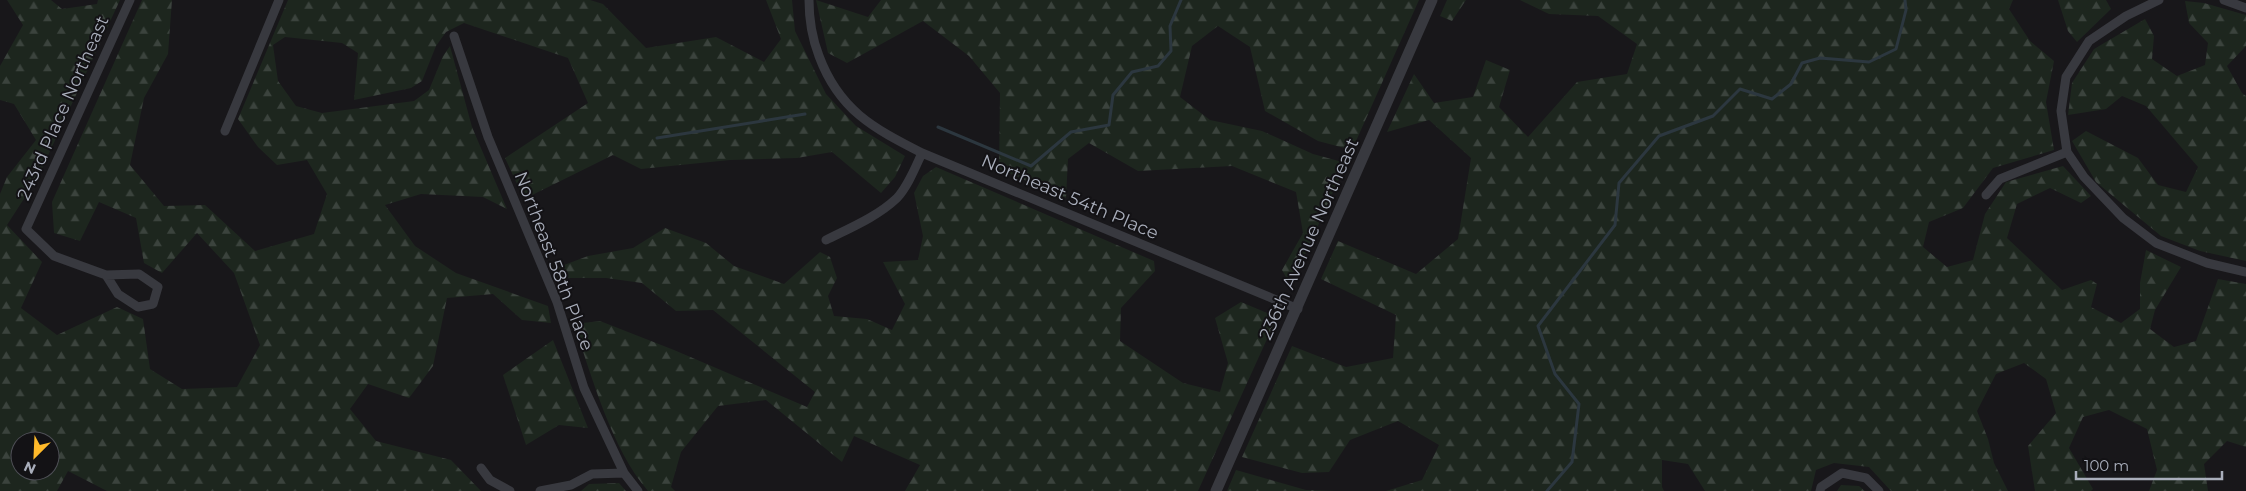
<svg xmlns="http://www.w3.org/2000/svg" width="2246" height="491" viewBox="0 0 2246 491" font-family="Montserrat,sans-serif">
	<defs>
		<pattern id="forest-firs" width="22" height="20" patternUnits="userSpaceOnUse" patternTransform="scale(1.25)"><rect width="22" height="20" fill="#1d261e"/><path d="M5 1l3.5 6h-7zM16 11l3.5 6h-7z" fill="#3b433d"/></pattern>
	</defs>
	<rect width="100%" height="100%" fill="#18171a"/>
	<!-- forest -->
	<path fill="url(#forest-firs)" fill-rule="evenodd" d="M 7,0 L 51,0 L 62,9 L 97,4 L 98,0 L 120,0 L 38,177 L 7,225 L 42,262 L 21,308 L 57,335 L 117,307 L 143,319 L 150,369 L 182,389 L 237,387 L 260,345 L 234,273 L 197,233 L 162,273 L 144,263 L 136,218 L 99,202 L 80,241 L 54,233 L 52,202 L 142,0 L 172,0 L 168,54 L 144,98 L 130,165 L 164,206 L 205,205 L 255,251 L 314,234 L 327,194 L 307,160 L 277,165 L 258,147 L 238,119 L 288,0 L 590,0 L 603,4 L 646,48 L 716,37 L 764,62 L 781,39 L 766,0 L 792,0 L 795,31 L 826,94 L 856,126 L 905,156 L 895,177 L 881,193 L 832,152 L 797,158 L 730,160 L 641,169 L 613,155 L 524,199 L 505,158 L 588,103 L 568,58 L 464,23 L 446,32 L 436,46 L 422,81 L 411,88 L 354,100 L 358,53 L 342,43 L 285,37 L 273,45 L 278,81 L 296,106 L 322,113 L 414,101 L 429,90 L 443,56 L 450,46 L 472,127 L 507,209 L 483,197 L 421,194 L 385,205 L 415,246 L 456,273 L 548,306 L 551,323 L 522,320 L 493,294 L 447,298 L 433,366 L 409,398 L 368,384 L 350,409 L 376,441 L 451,460 L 481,491 L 107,491 L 68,471 L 57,491 L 0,491 L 0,194 L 7,177 L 36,140 L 14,104 L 0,100 L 0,66 L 23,25 ZM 20,441 L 50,441 L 50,471 L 20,471 Z
		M 816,0 L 868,17 L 881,0 L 1419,0 L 1352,150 L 1318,141 L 1265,111 L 1250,47 L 1218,26 L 1192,46 L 1180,97 L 1210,120 L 1262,131 L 1313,154 L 1346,163 L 1291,286 L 1282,270 L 1303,233 L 1296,192 L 1232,166 L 1138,171 L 1089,143 L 1068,159 L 1066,198 L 999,169 L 1000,93 L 969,56 L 923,21 L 847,63 L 828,53 Z
		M 1447,0 L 1466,0 L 1452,21 L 1440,16 Z
		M 1520,0 L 2013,0 L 2009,9 L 2030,41 L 2054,61 L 2046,102 L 2054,150 L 1993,168 L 1963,208 L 1929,222 L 1923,247 L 1947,267 L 1973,260 L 1985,214 L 2006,182 L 2063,166 L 2091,196 L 2081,203 L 2050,188 L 2017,204 L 2007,238 L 2062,290 L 2091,280 L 2097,284 L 2091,307 L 2121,323 L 2140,309 L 2140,283 L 2146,250 L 2181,267 L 2155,310 L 2150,329 L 2174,347 L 2196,341 L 2218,279 L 2246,284 L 2246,447 L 2227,441 L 2204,464 L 2208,491 L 2149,491 L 2157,470 L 2147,429 L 2109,410 L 2083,417 L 2069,448 L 2093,489 L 2091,491 L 2035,491 L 2028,446 L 2056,413 L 2046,379 L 2024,363 L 1996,374 L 1977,411 L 1988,439 L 1994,463 L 2008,491 L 1891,491 L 1869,467 L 1834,463 L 1816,470 L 1811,491 L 1705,491 L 1688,464 L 1662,460 L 1662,487 L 1664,491 L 1386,491 L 1422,480 L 1439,445 L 1398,421 L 1350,440 L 1329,472 L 1302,473 L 1242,457 L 1292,346 L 1346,367 L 1393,358 L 1396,315 L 1321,279 L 1338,241 L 1416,274 L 1458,239 L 1471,158 L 1429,120 L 1387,132 L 1414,74 L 1434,103 L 1473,97 L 1486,60 L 1510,70 L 1499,107 L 1528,137 L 1577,82 L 1627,74 L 1637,44 L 1598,16 L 1549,14 Z
		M 2058,0 L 2106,0 L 2111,9 L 2077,42 L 2068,31 Z
		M 2185,1 L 2204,3 L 2246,15 L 2246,46 L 2227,66 L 2242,93 L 2246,96 L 2246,261 L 2200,251 L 2161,236 L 2096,182 L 2072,141 L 2086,131 L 2138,158 L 2158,185 L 2186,192 L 2198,167 L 2146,106 L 2122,96 L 2106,109 L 2068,115 L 2072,83 L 2094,49 L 2145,19 L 2154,36 L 2152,59 L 2177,76 L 2205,65 L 2208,43 L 2189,23 Z
		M 936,167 L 1154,261 L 1155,271 L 1121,308 L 1120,341 L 1183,383 L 1220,392 L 1228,363 L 1215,318 L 1241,302 L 1277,317 L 1198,491 L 905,491 L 920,465 L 854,436 L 842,462 L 766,400 L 718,406 L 681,452 L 671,487 L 675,491 L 648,491 C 611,448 592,377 574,324 L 600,321 L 674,350 L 807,407 L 815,392 L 713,310 L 676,311 L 642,283 L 606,278 L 561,278 L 556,268 L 588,256 L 633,248 L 665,228 L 706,243 L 734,266 L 784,284 L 820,252 L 830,257 L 837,278 L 828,296 L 834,316 L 867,319 L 892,330 L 905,304 L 883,262 L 918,260 L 923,236 L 914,193 L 923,176 Z
		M 553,340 L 588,428 L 559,425 L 526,445 L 503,375 Z
		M 1236,470 L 1306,490 L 1336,491 L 1227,491 Z
		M 619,483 L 626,491 L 581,491 L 589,484 Z
		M 1841,485 L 1859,486 L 1865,491 L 1837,491 Z"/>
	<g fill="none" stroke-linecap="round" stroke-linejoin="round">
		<!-- stream -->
		<path stroke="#2c373f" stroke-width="3" d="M 938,127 L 1031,166 L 1071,132 L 1109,125 L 1113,95 L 1132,72 L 1158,66 L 1171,51 L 1170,26 L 1181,0
			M 657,138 L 805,114
			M 1547,491 L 1572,462 L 1579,404 L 1555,374 L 1538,326 L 1615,225 L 1619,183 L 1659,136 L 1713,116 L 1740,89 L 1772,99 L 1791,84 L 1802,63 L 1820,58 L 1869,62 L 1896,49 L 1906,10 L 1905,0"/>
		<!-- minor -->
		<path stroke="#38393f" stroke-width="9" d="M 809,0 C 809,20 812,38 819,56 C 839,110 873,128 922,153 L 1298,309
			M 2159,0 L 2126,16 L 2089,41 L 2066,77 L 2061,111 L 2067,152 L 2084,177 L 2123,218 L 2156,243 L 2207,263 L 2246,272
			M 2224,0 L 2246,8
			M 454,36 L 488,137 L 557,302 L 584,388 L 624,473 L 638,491
			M 225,131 L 279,0
			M 1986,195 L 2000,179 L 2067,152
			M 826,240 C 850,228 877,217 897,198 C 908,186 915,168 922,153
			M 106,275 L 139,274 L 158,287 L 153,304 L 138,307 L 118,294 L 106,275 L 54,256 L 26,229 L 130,0
			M 481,468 L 490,480 L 510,491
			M 540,491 L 571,485 L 592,474 L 624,473
			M 1820,491 L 1821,487 L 1842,473 L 1866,478 L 1879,491"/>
		<!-- tertiary -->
		<path stroke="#38393f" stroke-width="11" d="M 1216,491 L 1432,0"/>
	</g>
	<g text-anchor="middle" stroke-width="4" stroke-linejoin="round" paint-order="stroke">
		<!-- street labels -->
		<g font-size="18" fill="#a9aebb" stroke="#131215">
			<text transform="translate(63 108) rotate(-66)" y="6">243rd Place Northeast</text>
			<text transform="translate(1070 197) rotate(23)" y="6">Northeast 54th Place</text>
			<text transform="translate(1309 239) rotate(-66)" y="6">236th Avenue Northeast</text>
			<text transform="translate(554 261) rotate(69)" y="6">Northeast 58th Place</text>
		</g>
	</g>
	<!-- north arrow -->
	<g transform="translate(35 456) rotate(204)"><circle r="24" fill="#131215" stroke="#4f5057"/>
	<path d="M0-4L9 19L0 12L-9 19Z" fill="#ffba2a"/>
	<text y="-8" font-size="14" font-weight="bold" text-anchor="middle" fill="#a9aebb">N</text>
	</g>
	<!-- scale -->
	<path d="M2076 471v8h146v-8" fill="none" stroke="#a9aebb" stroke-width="2.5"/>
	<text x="2084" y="471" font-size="15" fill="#a9aebb" stroke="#131215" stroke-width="4" paint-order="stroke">100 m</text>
</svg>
